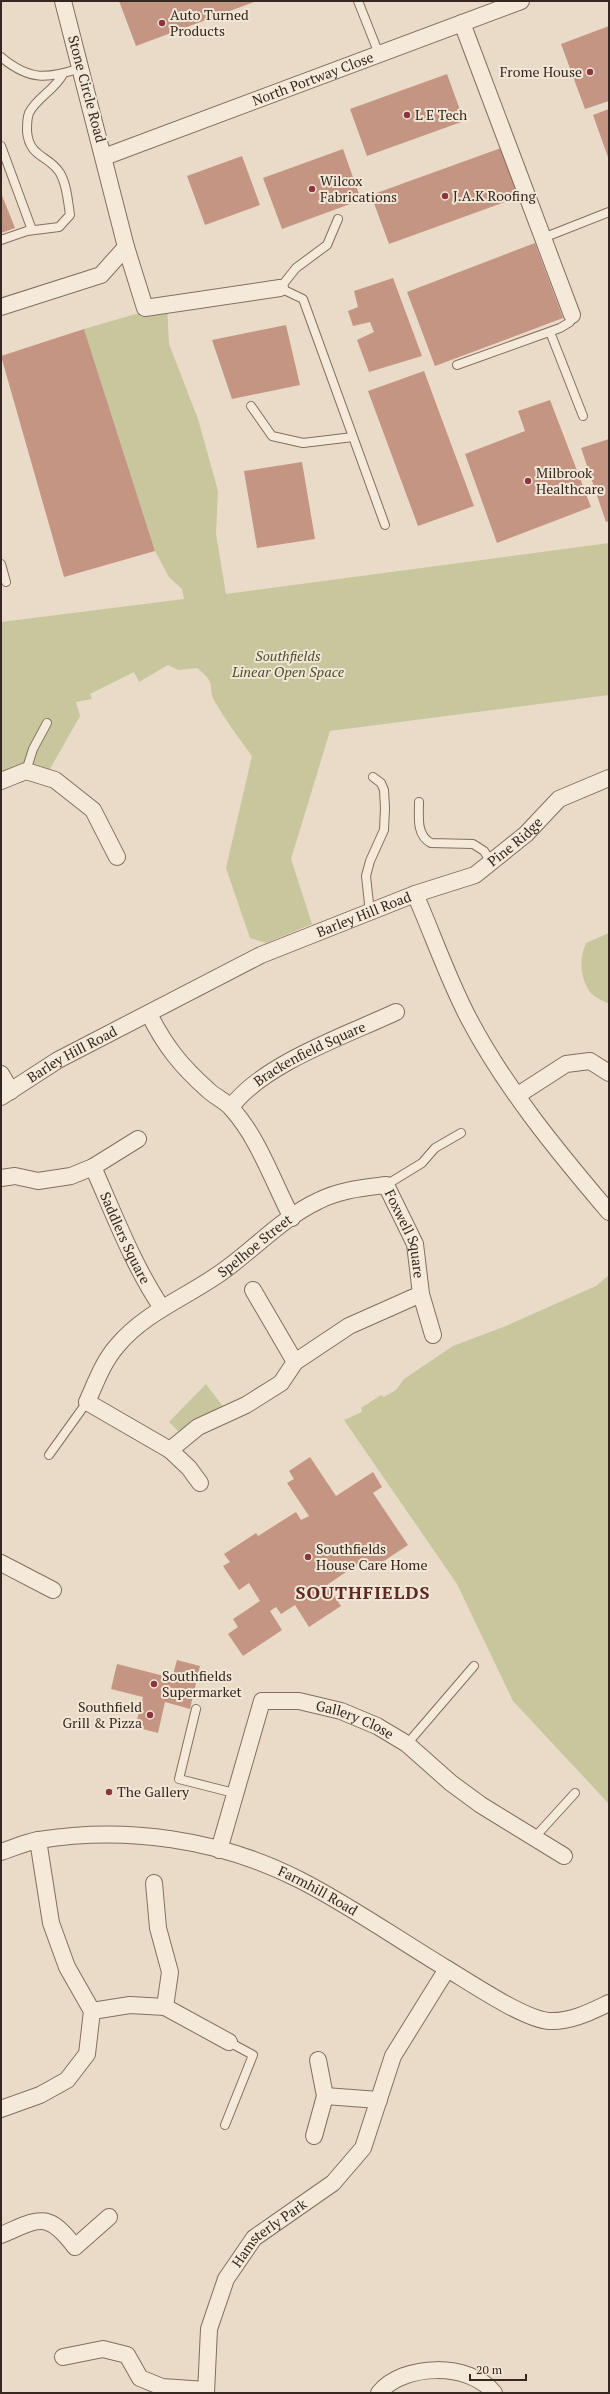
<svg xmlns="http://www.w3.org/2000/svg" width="610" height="2394" viewBox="0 0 610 2394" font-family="'PT Serif',serif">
	<rect width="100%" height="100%" fill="#eadbc8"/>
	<!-- green -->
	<path fill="#c7c69d" d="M 167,305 L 169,344 L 198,419 L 218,491 L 216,534 L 226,594 L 609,543 L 609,695 L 330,731 L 291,859 L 312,924 L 266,943 L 250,938 L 226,868 L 252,756 C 239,738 226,721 215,702 C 206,686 219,685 197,668 L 178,670 L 168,665 L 139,682 L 134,672 L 90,694 L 92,699 L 76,702 L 80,716 L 50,769 L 26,771 L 1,781 L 1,622 L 184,599 L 182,589 L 169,577 L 155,551 L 84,329 Z
		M 609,933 L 609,1004 C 604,1001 593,997 590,992 C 580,978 579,958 586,943 Z
		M 609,1275 L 609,1804 L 513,1701 L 457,1584 L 344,1420 L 362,1412 L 361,1408 L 381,1395 L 384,1397 L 396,1390 L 404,1379 L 453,1346 L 506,1326 L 596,1286 Z
		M 206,1384 L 224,1408 L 180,1433 L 169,1422 Z"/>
	<!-- building -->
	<path fill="#c49582" d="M 119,1 L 257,1 L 136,46 Z
		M 609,26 L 609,101 L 585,109 L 561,44 Z
		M 447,74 L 464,121 L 367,156 L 350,109 Z
		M 609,109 L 609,160 L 593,115 Z
		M 501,148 L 519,197 L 389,244 L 371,195 Z
		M 343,149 L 361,200 L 282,229 L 263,178 Z
		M 242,156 L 260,205 L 205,225 L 187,176 Z
		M 1,193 L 15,228 L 1,233 Z
		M 535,243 L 563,318 L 435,366 L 407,292 Z
		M 393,278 L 422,356 L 369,372 L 357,340 L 374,332 L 370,322 L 353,326 L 348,311 L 358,307 L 354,291 Z
		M 286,325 L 300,385 L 232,399 L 212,340 Z
		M 84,329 L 155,551 L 64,577 L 1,356 Z
		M 424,371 L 474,506 L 418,526 L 368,391 Z
		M 550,400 L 591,507 L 497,543 L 465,454 L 525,431 L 518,411 Z
		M 609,439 L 609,521 L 606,522 L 581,448 Z
		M 302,462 L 315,539 L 257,548 L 244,471 Z
		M 310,1457 L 336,1496 L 373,1472 L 382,1487 L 373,1493 L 408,1545 L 372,1569 L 365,1559 L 327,1585 L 341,1606 L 309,1627 L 295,1605 L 281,1614 L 276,1607 L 270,1611 L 282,1630 L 243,1656 L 228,1634 L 238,1627 L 233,1619 L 260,1601 L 249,1583 L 239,1590 L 223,1566 L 230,1562 L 224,1554 L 256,1533 L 258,1536 L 296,1512 L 301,1520 L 309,1516 L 287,1483 L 294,1479 L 289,1471 Z
		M 177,1660 L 200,1666 L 190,1709 L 165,1702 L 158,1733 L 135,1727 L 143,1697 L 111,1689 L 117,1664 L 172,1678 Z"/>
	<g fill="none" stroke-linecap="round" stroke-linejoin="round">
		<defs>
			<path id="service" d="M 358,1 L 379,54
				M 1,57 C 30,81 47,79 81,68
				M 1,146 L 32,230
				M 338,219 L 327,245 L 296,268 L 280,288 L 303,299 L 385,525
				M 543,238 L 609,212
				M 1,240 L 27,231 L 59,227 L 70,215 C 68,202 67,185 60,173 C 49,155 29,158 27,131 C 27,125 27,118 29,113 C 37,97 55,90 63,74
				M 550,332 L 583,416
				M 457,365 L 560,328 L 570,322 L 572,315
				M 251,406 L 272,436 L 303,443 L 353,437
				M 1,564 L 6,582
				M 26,771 L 33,749 L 47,723
				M 419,802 C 419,817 416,835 431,843 L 473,844 L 484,851 L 491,862
				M 370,913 L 366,876 L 370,861 L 384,830 L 385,808 L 384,790 L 381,783 L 373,777
				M 386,1185 L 422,1163 L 435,1148 L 461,1133
				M 49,1455 L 87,1402
				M 196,1709 L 179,1779 L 234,1793
				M 407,1744 L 474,1666
				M 535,1837 L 575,1793
				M 225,2125 L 253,2055 L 229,2042"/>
			<g id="minor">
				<path d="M 462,23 L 572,315"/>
				<path id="s1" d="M 104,157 L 521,1"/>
				<path d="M 126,247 L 145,308 L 280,288"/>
				<path d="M 1,307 L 101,275 L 126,247 L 63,1"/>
				<path d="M 1,781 L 26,771 L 55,780 L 93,810 L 117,857"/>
				<path d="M 415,894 C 433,935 448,979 469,1019 C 506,1089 558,1152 609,1212"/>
				<path d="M 149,1014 C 165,1046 181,1066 208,1090 C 215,1097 226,1101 232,1109 C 259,1139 273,1182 292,1218"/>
				<path d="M 1,1074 L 11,1091"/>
				<path d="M 518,1095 L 566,1064 L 590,1061 L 609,1073"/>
				<path id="s2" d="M 1,1097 L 58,1060 L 261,955 L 415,894 L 475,875 L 526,834 L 559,799 L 609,778"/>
				<path id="s3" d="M 231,1107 C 264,1063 347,1035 396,1012"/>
				<path id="s4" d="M 93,1167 C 114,1214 133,1265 162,1308"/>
				<path d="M 1,1178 L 15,1176 L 38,1181 L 71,1176 L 93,1167 L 138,1139"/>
				<path d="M 253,1290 L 295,1362"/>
				<path id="s5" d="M 421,1294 L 349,1326 L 295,1362 L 281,1383 L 246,1405 L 198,1427 L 170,1450 L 87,1402 C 96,1382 103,1362 117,1346 C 146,1311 190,1296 226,1269 C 256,1247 284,1217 318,1201 C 340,1190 362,1188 386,1185 L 415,1244 L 421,1294 L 433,1335"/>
				<path d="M 170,1450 L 189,1468 L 200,1483"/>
				<path d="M 1,1563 L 53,1590"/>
				<path id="s6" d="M 219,1850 L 262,1701 L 299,1701 L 341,1711 L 377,1726 L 407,1744 L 451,1783 L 481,1805 L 564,1856"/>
				<path id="s7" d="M 1,1852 C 13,1848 26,1842 39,1840 C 126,1826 220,1839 300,1880 C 349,1905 396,1938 444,1967 C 468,1981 523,2019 549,2021 C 571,2022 590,2012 609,2003"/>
				<path d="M 154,1883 L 158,1928 L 170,1972 L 165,2007"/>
				<path d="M 92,2011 L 130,2005 L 165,2007 L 229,2042"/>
				<path d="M 325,2096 L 379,2100"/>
				<path d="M 1,2109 L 40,2095 L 67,2080 L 87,2054 L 92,2011 L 67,1967 L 51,1923 L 38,1840"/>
				<path d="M 314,2136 L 325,2096 L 318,2060"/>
				<path d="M 1,2235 C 39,2219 47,2210 75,2247 L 109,2217"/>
				<path d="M 63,2357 L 103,2349 L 127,2355 L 140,2378 L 162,2387 L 206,2390"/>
				<path id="s8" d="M 206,2393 L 209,2329 L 226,2279 L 254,2238 L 333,2183 L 363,2148 L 393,2056 L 447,1969"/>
				<path d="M 379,2393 C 403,2363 470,2362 494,2393"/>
			</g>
		</defs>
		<!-- service casing -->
		<use href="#service" stroke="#846e5f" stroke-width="10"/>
		<!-- minor casing -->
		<use href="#minor" stroke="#846e5f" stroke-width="18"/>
		<!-- service -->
		<use href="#service" stroke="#f5eada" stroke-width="8"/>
		<!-- minor -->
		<use href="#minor" stroke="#f5eada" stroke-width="16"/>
	</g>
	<!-- markers -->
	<g fill="#8c3541" stroke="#f2e7d6" stroke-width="1.5">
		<circle cx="162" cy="23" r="4"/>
		<circle cx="590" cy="72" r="4"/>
		<circle cx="407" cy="115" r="4"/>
		<circle cx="312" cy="189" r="4"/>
		<circle cx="445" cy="196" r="4"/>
		<circle cx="528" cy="481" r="4"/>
		<circle cx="308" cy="1557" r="4"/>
		<circle cx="154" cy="1684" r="4"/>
		<circle cx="150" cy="1715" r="4"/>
		<circle cx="109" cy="1792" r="4"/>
	</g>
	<g text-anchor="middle" stroke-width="4" stroke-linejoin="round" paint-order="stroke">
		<!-- poi labels -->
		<g font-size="14" fill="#362821" stroke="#f2e7d6" text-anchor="start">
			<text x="170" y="20">Auto Turned<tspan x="170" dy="16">Products</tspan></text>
			<text x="582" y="77" text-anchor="end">Frome House</text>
			<text x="415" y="120">L E Tech</text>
			<text x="320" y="186">Wilcox<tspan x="320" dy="16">Fabrications</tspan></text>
			<text x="453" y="201">J.A.K Roofing</text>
			<text x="536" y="478">Milbrook<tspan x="536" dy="16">Healthcare</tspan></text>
			<text x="316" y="1554">Southfields<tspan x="316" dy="16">House Care Home</tspan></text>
			<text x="162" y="1681">Southfields<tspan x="162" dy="16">Supermarket</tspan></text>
			<text x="142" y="1712" text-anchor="end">Southfield<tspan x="142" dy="16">Grill &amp; Pizza</tspan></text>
			<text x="117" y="1797">The Gallery</text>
		</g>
		<!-- street labels -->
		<g font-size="14" fill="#362821" stroke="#f2e7d6">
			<text dy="5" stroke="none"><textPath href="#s1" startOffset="223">North Portway Close</textPath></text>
			<text transform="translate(87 89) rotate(75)" y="5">Stone Circle Road</text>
			<text dy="5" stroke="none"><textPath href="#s2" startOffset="577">Pine Ridge</textPath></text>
			<text dy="5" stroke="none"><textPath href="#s2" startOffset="407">Barley Hill Road</textPath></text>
			<text dy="5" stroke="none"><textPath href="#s2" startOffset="83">Barley Hill Road</textPath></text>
			<text dy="5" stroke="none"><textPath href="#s3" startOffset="96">Brackenfield Square</textPath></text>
			<text dy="5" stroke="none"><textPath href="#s5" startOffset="831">Foxwell Square</textPath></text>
			<text dy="5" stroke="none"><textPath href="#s4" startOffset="78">Saddlers Square</textPath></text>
			<text dy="5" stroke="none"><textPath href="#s5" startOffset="630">Spelhoe Street</textPath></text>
			<text dy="5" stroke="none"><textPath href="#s6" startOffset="251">Gallery Close</textPath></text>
			<text dy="5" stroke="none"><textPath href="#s7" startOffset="329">Farmhill Road</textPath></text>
			<text dy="5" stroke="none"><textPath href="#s8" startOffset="181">Hamsterly Park</textPath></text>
		</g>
		<!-- park labels -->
		<g font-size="14" font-style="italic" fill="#4b502a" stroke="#f2e7d6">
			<text x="288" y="661">Southfields<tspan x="288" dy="16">Linear Open Space</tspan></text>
		</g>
		<!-- district labels -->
		<g font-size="18" font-weight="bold" letter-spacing="1" fill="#5e2925" stroke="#f2e7d6">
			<text x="363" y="1599">SOUTHFIELDS</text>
		</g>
	</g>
	<!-- border -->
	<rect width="610" height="2394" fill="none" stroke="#362821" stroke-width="4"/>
	<!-- scale -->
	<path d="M470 2374v6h56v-6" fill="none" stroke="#362821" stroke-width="2"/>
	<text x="476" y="2374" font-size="12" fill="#362821" stroke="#f2e7d6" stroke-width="3" paint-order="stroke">20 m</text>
</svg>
